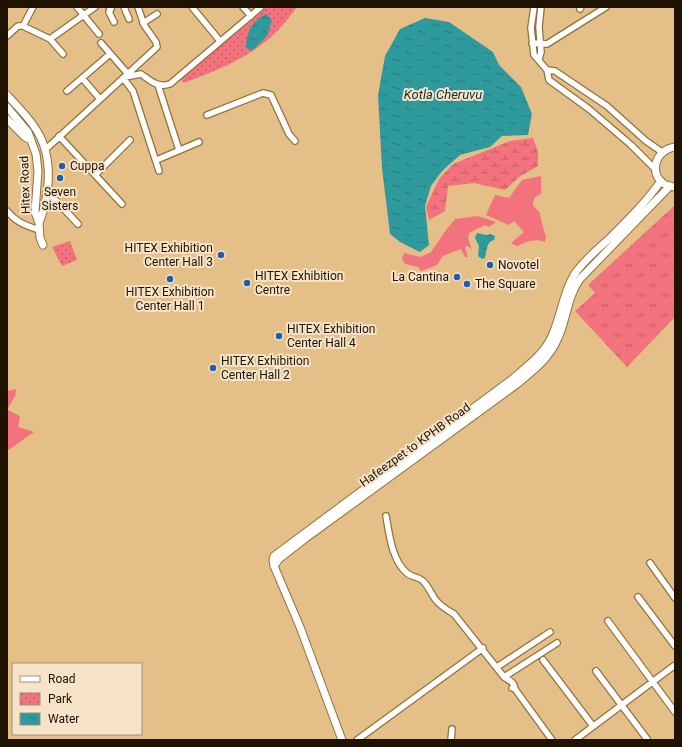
<svg xmlns="http://www.w3.org/2000/svg" width="682" height="747" viewBox="0 0 682 747" font-family="Roboto,sans-serif">
	<defs>
		<pattern id="grass-tufts" width="24" height="20" patternUnits="userSpaceOnUse"><rect width="24" height="20" fill="#f2737e"/><path d="M3 7l-1-3M5 7V3M7 7l1-3M15 17l-1-3M17 17v-4M19 17l1-3" fill="none" stroke="#c35d65"/></pattern>
		<pattern id="wetland-marsh" width="20" height="14" patternUnits="userSpaceOnUse"><rect width="20" height="14" fill="#f2737e"/><path d="M1 5h8M5 5V1M11 12h8M15 12V8" fill="none" stroke="#c35d65"/></pattern>
		<pattern id="park-dots" width="8" height="8" patternUnits="userSpaceOnUse"><rect width="8" height="8" fill="#f2737e"/><path d="M2 2h.1M6 6h.1" fill="none" stroke="#c35d65" stroke-width="1.8" stroke-linecap="round"/></pattern>
		<pattern id="water-ripples" width="26" height="14" patternUnits="userSpaceOnUse"><rect width="26" height="14" fill="#2e9a9c"/><path d="M2 4q2-2 4 0t4 0M15 11q2-2 4 0t4 0" fill="none" stroke="#277c7d"/></pattern>
	</defs>
	<rect width="100%" height="100%" fill="#e5bf88"/>
	<!-- grass -->
	<path fill="url(#grass-tufts)" d="M 675,205 L 675,317 L 627,367 L 575,311 L 595,293 L 588,285 Z"/>
	<!-- wetland -->
	<path fill="url(#wetland-marsh)" d="M 533,138 L 538,151 L 538,166 L 519,177 L 505,190 L 474,183 L 448,186 L 445,211 L 429,220 L 426,207 L 439,179 L 453,164 L 510,141 Z"/>
	<!-- park -->
	<path fill="url(#park-dots)" d="M 267,7 L 297,7 C 289,18 281,28 271,37 C 246,59 214,72 183,83 L 181,79 Z
		M 70,241 L 77,260 L 62,266 L 52,247 Z"/>
	<!-- garden -->
	<path fill="#f2737e" d="M 541,176 L 541,194 C 535,196 533,199 533,205 L 540,213 L 541,220 L 546,237 L 545,242 C 536,238 526,242 517,246 L 511,243 L 524,232 L 514,221 L 509,225 L 486,215 L 495,195 L 509,198 L 522,180 Z
		M 478,216 L 496,222 L 489,227 L 485,225 L 469,233 L 468,238 L 472,250 L 468,246 L 465,247 L 468,257 L 465,257 L 461,249 L 443,256 L 437,265 L 421,271 L 418,267 L 405,264 L 402,259 L 404,253 L 420,257 L 431,252 L 446,230 L 455,219 Z
		M 16,389 L 15,396 L 7,410 L 7,391 Z
		M 8,410 L 20,416 L 18,427 L 34,432 L 7,451 Z"/>
	<!-- water -->
	<path fill="url(#water-ripples)" d="M 266,14 L 272,20 L 267,36 L 253,50 L 250,50 L 246,48 C 246,31 252,22 266,14 Z
		M 425,18 L 449,22 L 493,52 L 499,65 L 521,87 L 532,114 L 528,135 L 502,136 L 490,147 L 460,155 L 442,171 L 431,186 L 425,206 L 429,245 L 420,252 L 400,242 L 390,234 L 382,168 L 378,95 L 385,56 L 400,29 Z
		M 477,233 L 486,235 L 491,234 L 495,236 L 494,240 C 486,242 487,251 485,258 L 482,259 L 478,256 L 479,246 L 475,238 Z"/>
	<g fill="none" stroke-linecap="round" stroke-linejoin="round">
		<defs>
			<path id="minor" d="M 77,7 L 99,34
				M 109,7 L 111,9 L 109,12 L 114,22
				M 124,7 L 129,19
				M 192,7 L 220,41
				M 243,7 L 251,16
				M 534,7 L 531,28 L 534,55 L 547,70 L 549,80 L 589,109 L 631,145 L 656,170
				M 580,9 L 581,7
				M 143,23 L 157,14
				M 23,26 L 33,7
				M 7,36 L 18,26 L 23,26 L 50,39 L 63,54
				M 50,39 L 95,7
				M 101,43 L 128,74
				M 532,43 L 547,44 L 606,7
				M 539,59 L 541,52 L 539,27 L 541,7
				M 547,70 L 555,71 L 607,106 L 646,141 L 662,152
				M 125,77 L 141,74 C 151,81 158,88 170,84 L 261,7
				M 82,78 L 100,99
				M 123,78 L 133,91 L 159,171
				M 158,85 L 179,150
				M 67,91 L 110,54
				M 207,115 L 263,93 L 271,95 L 289,134 L 295,141
				M 59,136 L 122,204
				M 46,149 L 157,47 L 156,42 L 144,25 L 138,7
				M 159,159 L 199,142
				M 95,175 L 130,140
				M 47,191 L 78,224
				M 7,211 C 17,223 25,225 39,230
				M 386,516 C 389,533 392,561 407,573 C 411,577 419,577 423,581 C 428,586 431,593 435,599 C 440,606 447,610 454,614 L 504,677 C 509,681 514,681 515,689
				M 650,563 L 675,598
				M 638,597 L 675,646
				M 608,621 L 675,712
				M 543,660 L 593,726
				M 497,667 L 550,632
				M 596,671 L 647,739
				M 504,677 L 557,643
				M 512,688 L 515,689 L 552,740
				M 357,740 L 483,648
				M 451,740 L 452,729
				M 575,740 L 675,665"/>
			<path id="tertiary" d="M 7,95 C 35,125 51,141 48,184 C 47,198 44,211 39,223
				M 7,107 L 28,132 L 36,154 L 38,171 L 35,212 L 39,223 L 40,238 L 43,245
				M 7,119 L 25,137 L 31,140"/>
			<path id="secondary" d="M 675,147 C 649,151 649,186 675,187
				M 274,566 L 279,559 L 306,538 L 517,384 C 533,371 550,358 558,338 C 567,319 567,297 580,279 L 670,186
				M 342,740 L 300,627 L 274,566 L 273,560 L 274,556 L 511,380 C 526,367 542,356 551,338 C 561,318 562,295 574,275 C 583,261 598,249 610,238 C 628,220 646,202 661,181"/>
		</defs>
		<!-- minor casing -->
		<use href="#minor" stroke="#93703a" stroke-width="8"/>
		<!-- tertiary casing -->
		<use href="#tertiary" stroke="#93703a" stroke-width="9"/>
		<!-- secondary casing -->
		<use href="#secondary" stroke="#93703a" stroke-width="9"/>
		<!-- minor -->
		<use href="#minor" stroke="#fff" stroke-width="5.5"/>
		<!-- tertiary -->
		<use href="#tertiary" stroke="#fff" stroke-width="7"/>
		<!-- secondary -->
		<use href="#secondary" stroke="#fff" stroke-width="7"/>
	</g>
	<!-- markers -->
	<g fill="#1f5eaf" stroke="#f6e3c8" stroke-width="1.5">
		<circle cx="62" cy="166" r="4"/>
		<circle cx="60" cy="178" r="4"/>
		<circle cx="221" cy="255" r="4"/>
		<circle cx="490" cy="265" r="4"/>
		<circle cx="457" cy="277" r="4"/>
		<circle cx="170" cy="279" r="4"/>
		<circle cx="247" cy="283" r="4"/>
		<circle cx="467" cy="284" r="4"/>
		<circle cx="279" cy="336" r="4"/>
		<circle cx="213" cy="368" r="4"/>
	</g>
	<g text-anchor="middle" stroke-width="4" stroke-linejoin="round" paint-order="stroke">
		<!-- poi labels -->
		<g font-size="12" fill="#1f1200" stroke="#f6e3c8" text-anchor="start">
			<text x="70" y="170">Cuppa</text>
			<text x="60" y="196" text-anchor="middle">Seven<tspan x="60" dy="14">Sisters</tspan></text>
			<text x="213" y="252" text-anchor="end">HITEX Exhibition<tspan x="213" dy="14">Center Hall 3</tspan></text>
			<text x="498" y="269">Novotel</text>
			<text x="255" y="280">HITEX Exhibition<tspan x="255" dy="14">Centre</tspan></text>
			<text x="449" y="281" text-anchor="end">La Cantina</text>
			<text x="475" y="288">The Square</text>
			<text x="170" y="296" text-anchor="middle">HITEX Exhibition<tspan x="170" dy="14">Center Hall 1</tspan></text>
			<text x="287" y="333">HITEX Exhibition<tspan x="287" dy="14">Center Hall 4</tspan></text>
			<text x="221" y="365">HITEX Exhibition<tspan x="221" dy="14">Center Hall 2</tspan></text>
		</g>
		<!-- street labels -->
		<g font-size="12" fill="#1f1200" stroke="#f6e3c8">
			<text transform="translate(25 185) rotate(-92)" y="4">Hitex Road</text>
			<text transform="translate(415 445) rotate(-36)" y="4">Hafeezpet to KPHB Road</text>
		</g>
		<!-- water labels -->
		<g font-size="13" font-style="italic" fill="#103031" stroke="#f6e3c8">
			<text x="443" y="99">Kotla Cheruvu</text>
		</g>
	</g>
	<!-- border -->
	<rect width="682" height="747" fill="none" stroke="#1f1200" stroke-width="16"/>
	<!-- legend -->
	<rect x="12" y="663" width="130" height="72" fill="#f6e3c8" stroke="#a08f78"/>
	<rect x="20" y="676" width="20" height="6" fill="#ffffff" stroke="#a08f78"/>
	<text x="48" y="683" font-size="12" fill="#1f1200">Road</text>
	<rect x="20" y="693" width="20" height="12" fill="url(#park-dots)" stroke="#a08f78"/>
	<text x="48" y="703" font-size="12" fill="#1f1200">Park</text>
	<rect x="20" y="713" width="20" height="12" fill="url(#water-ripples)" stroke="#a08f78"/>
	<text x="48" y="723" font-size="12" fill="#1f1200">Water</text>
</svg>
